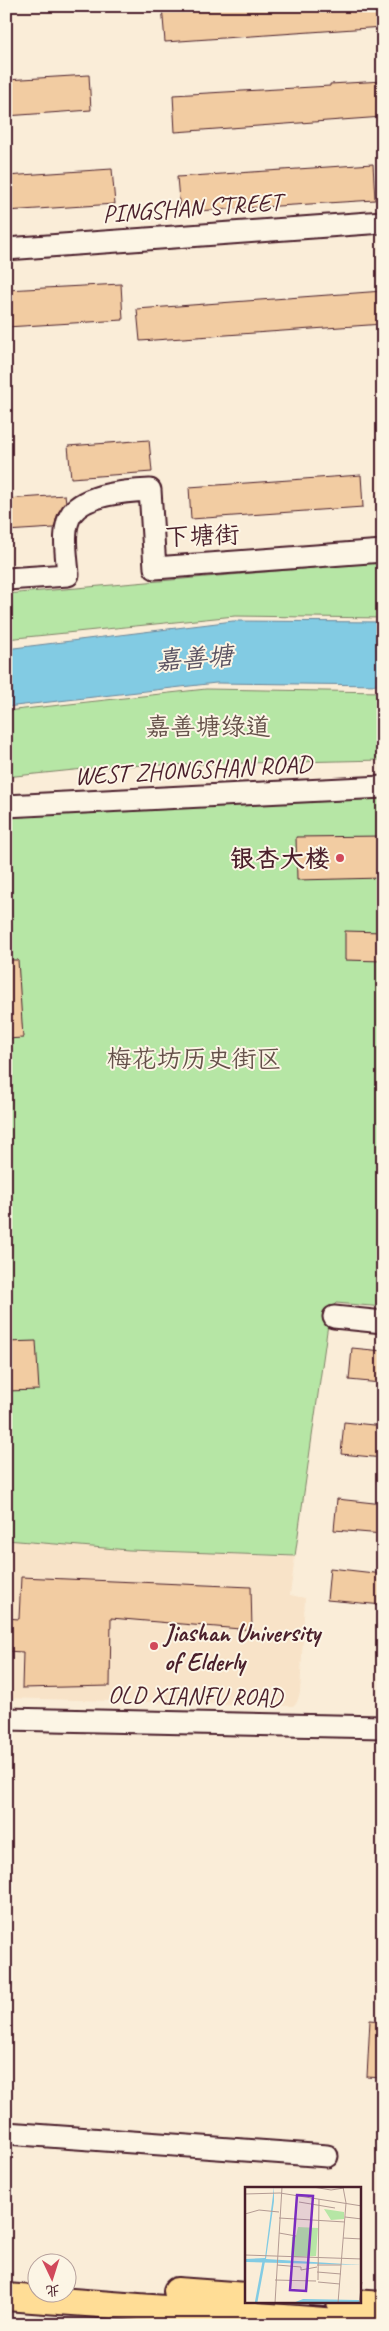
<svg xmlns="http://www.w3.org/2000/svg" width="389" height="2331" viewBox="0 0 389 2331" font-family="Caveat,'LXGW WenKai TC',sans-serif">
	<rect width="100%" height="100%" fill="#faedd8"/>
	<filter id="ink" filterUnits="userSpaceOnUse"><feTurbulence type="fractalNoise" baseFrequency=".02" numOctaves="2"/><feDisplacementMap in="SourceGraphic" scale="10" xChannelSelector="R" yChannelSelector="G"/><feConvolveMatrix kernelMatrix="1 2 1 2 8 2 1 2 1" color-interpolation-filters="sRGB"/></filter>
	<g filter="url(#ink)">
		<!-- built -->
		<path fill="#f8e3c8" d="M 6,1540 L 129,1550 L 295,1557 L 290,1595 L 305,1598 L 300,1693 L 297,1702 L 293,1706 L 288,1706 L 6,1698 Z"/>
		<!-- green -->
		<path fill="#b6e6a5" stroke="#808268" d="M 383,562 L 383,618 L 235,616 L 6,639 L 6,594 Z
			M 206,689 L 383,692 L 383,760 L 113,766 L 6,777 L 6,711 Z
			M 383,792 L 383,1307 L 336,1303 L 330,1310 L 295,1556 L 129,1550 L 6,1540 L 6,814 Z"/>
		<!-- water -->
		<path fill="#82cbe3" stroke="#6c8699" d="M 233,621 L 383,622 L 383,685 L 216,683 L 6,707 L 6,649 Z"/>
		<!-- building -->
		<path fill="#f2cca2" stroke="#4a1f2b" d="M 162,6 L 383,6 L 383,27 L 165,42 Z
			M 89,75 L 91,110 L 6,116 L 6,80 Z
			M 383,81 L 383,117 L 175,132 L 173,95 L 330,86 L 330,84 Z
			M 373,164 L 375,200 L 180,212 L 177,177 Z
			M 112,169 L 115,204 L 6,211 L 6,176 Z
			M 121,284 L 123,320 L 6,327 L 6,290 Z
			M 383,291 L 383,324 L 140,341 L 137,309 Z
			M 149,440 L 152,472 L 71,478 L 68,446 Z
			M 361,475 L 363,507 L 191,519 L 189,487 Z
			M 65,495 L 66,502 L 58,513 L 54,528 L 6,531 L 6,499 Z
			M 383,836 L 383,878 L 297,880 L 296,837 Z
			M 345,931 L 383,932 L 383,961 L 345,960 Z
			M 6,960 L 18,960 L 23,1038 L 6,1039 Z
			M 36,1341 L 39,1390 L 6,1391 L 6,1342 Z
			M 352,1348 L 383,1351 L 381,1383 L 349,1380 Z
			M 344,1422 L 383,1426 L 383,1458 L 341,1454 Z
			M 337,1499 L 383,1504 L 383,1534 L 334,1530 Z
			M 330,1568 L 383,1574 L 383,1605 L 327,1600 Z
			M 21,1577 L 251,1587 L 252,1630 L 111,1618 L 110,1686 L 22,1688 L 23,1652 L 6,1651 L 6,1618 L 19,1619 Z
			M 370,2020 L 383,2021 L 383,2078 L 367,2077 Z"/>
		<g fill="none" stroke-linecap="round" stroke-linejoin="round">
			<defs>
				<path id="minor" d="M 6,249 L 383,222
					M 6,579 L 68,575 C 67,557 61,528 72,513 C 86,494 128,491 150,490 L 155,568 L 383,551
					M 6,806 L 383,787
					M 334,1317 L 383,1322
					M 6,1719 L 383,1727
					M 6,2133 L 327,2156"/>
				<path id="major" d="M 177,2291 L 246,2296
					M 6,2297 L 378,2325
					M 340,2302 L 383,2305"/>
			</defs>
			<!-- minor casing -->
			<use href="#minor" stroke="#4a1f2b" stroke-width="25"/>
			<!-- major casing -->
			<use href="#major" stroke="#4a1f2b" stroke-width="30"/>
			<!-- minor -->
			<use href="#minor" stroke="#fcf5e5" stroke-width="21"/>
			<!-- major -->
			<use href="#major" stroke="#ffdd96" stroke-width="26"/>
		</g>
	</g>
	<!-- markers -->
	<g fill="#d1495b" stroke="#fcf5e5" stroke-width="2">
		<circle cx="340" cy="858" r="5"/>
		<circle cx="154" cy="1646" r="5"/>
	</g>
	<g text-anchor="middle" stroke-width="4" stroke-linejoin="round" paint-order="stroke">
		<!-- street labels -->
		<g font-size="25" fill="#4a1f2b" stroke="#fcf5e5">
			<text transform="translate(192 207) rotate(-4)" y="9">PINGSHAN STREET</text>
			<text transform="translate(202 535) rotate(-2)" y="9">下塘街</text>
			<text transform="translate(193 769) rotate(-3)" y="9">WEST ZHONGSHAN ROAD</text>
			<text transform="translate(195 1695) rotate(1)" y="9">OLD XIANFU ROAD</text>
		</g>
		<!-- park labels -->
		<g font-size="25" fill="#65514a" stroke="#fcf5e5">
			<text x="208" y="735">嘉善塘绿道</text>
			<text x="194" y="1067">梅花坊历史街区</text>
		</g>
		<!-- poi labels -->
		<g font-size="25" font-weight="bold" fill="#4a1f2b" stroke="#fcf5e5" text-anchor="end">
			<text x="330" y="867">银杏大楼</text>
			<text x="164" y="1641" text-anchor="start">Jiashan University<tspan x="164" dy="29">of Elderly</tspan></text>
		</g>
		<!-- water labels -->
		<g font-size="26" font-style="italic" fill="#5b5362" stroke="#fcf5e5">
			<text transform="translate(194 658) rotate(-4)" y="9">嘉善塘</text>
		</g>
	</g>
	<!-- overview -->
	<g transform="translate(245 2187)">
		<rect width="116" height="116" fill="#faedd8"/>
		<path d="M 79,22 L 99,25 L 99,32 L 86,33 ZM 53,40 L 73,41 L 71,69 L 46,70 L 47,50 L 51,49 Z" fill="#b6e6a5"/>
		<path d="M 29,0 L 29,14 L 21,72 L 116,78 L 0,75 L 0,72 L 20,71 ZM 116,108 L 115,116 L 48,116 L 58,112 L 114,113 Z" fill="#82cbe3"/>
		<path fill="none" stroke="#82cbe3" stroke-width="2.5" d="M 11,116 L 19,73"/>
		<path fill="none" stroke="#b49b93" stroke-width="1" d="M 68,0 L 86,3 L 99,1M 35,6 L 117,19M 0,7 L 35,6M 54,15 L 90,21M 0,27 L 14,23 L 34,25M 100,30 L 117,32M 34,31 L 100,35M 34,46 L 51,49M 98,51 L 117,52M 0,68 L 117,72M 32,78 L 56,80 L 56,83 L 72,80M 72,78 L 96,78M 72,85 L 96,87M 30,93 L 71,94M 73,93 L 74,12M 73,95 L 95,97M 30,116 L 37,0M 93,116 L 101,16 L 98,0M 114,116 L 117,95"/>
		<path fill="#7b2cbf" fill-opacity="0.15" stroke="#7b2cbf" stroke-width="2.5" d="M 52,8 L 68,9 L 61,104 L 45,103 Z"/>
		<rect width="116" height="116" fill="none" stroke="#4a1f2b" stroke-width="2.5"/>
	</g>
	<!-- margin -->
	<rect width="389" height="2331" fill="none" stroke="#fcf5e5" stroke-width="25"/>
	<rect x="12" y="12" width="364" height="2306" fill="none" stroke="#4a1f2b" stroke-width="2" filter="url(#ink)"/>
	<!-- north arrow -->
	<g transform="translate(52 2278) rotate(176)"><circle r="24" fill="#fcf5e5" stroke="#b59f9b"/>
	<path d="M0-4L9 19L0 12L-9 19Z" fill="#d1495b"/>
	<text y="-8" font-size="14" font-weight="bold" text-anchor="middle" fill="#4a1f2b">北</text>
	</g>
</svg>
